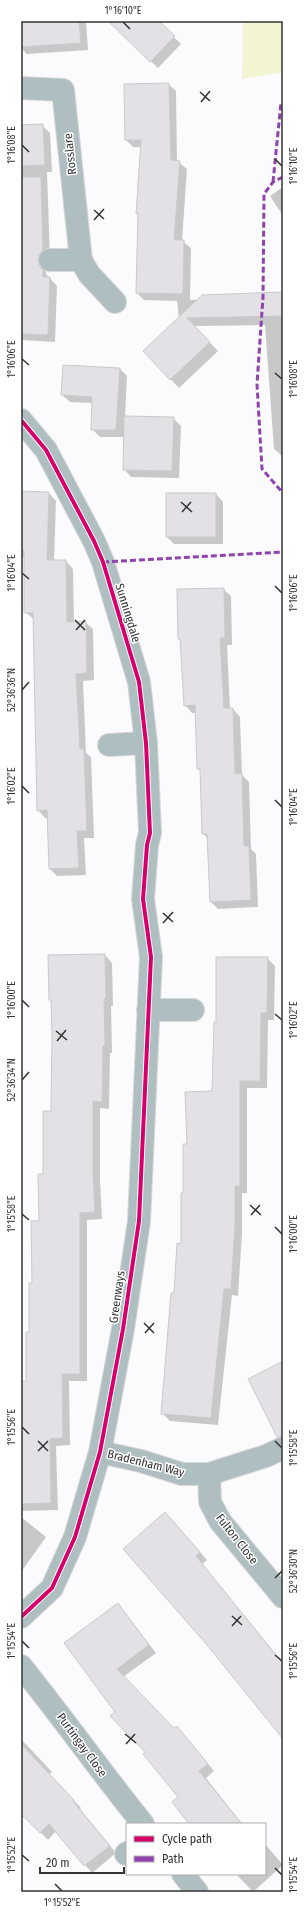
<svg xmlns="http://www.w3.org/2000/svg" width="304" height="1913" viewBox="0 0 304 1913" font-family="'Fira Sans Condensed',sans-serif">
	<rect width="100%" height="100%" fill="#fbfafc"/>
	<!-- green -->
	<path fill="#f3f4d2" d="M 243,21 L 283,21 L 283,72 L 242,79 Z"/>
	<!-- shadow -->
	<path fill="#0003" d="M 21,21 L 86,21 L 88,50 L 27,54 L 21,48 Z
		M 109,21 L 157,21 L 181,44 L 158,68 Z
		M 168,84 L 176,91 L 177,161 L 187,169 L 182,241 L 191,248 L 190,300 L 283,293 L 283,457 L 274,449 L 265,325 L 194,326 L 218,351 L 179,388 L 144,351 L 179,319 L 177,301 L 144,300 L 137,293 L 139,215 L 137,213 L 142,147 L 133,147 L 126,140 Z
		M 42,125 L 50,133 L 52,172 L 47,172 L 50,258 L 45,268 L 46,274 L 57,286 L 55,342 L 21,340 L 21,126 Z
		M 283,187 L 283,216 L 270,196 Z
		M 120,369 L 127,376 L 125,417 L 173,418 L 181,426 L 179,478 L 131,477 L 124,469 L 125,437 L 100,437 L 92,429 L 93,403 L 70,402 L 62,395 Z
		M 21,492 L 49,493 L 56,501 L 54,561 L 66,561 L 73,569 L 74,622 L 85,622 L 93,629 L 94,680 L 83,681 L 86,753 L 91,757 L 94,838 L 84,838 L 86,875 L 57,876 L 50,869 L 48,818 L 45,818 L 38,810 L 35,620 L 25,612 L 25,557 L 21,557 Z
		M 167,494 L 216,494 L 223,502 L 223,544 L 174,544 L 167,537 Z
		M 223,589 L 231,596 L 232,645 L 227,645 L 230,709 L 233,709 L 240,717 L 242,775 L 249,782 L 251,849 L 256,854 L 258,907 L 218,909 L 211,902 L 208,839 L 203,833 L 201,772 L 198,768 L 196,713 L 192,713 L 185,705 L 182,641 L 179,638 Z
		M 105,955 L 112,963 L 113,1006 L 111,1006 L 112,1053 L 110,1053 L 109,1109 L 100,1108 L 100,1180 L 102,1219 L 87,1220 L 87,1381 L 69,1381 L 70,1445 L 56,1446 L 58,1510 L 21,1511 L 21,1382 L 26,1382 L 33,1284 L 52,1112 L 53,1034 L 52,1001 L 50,999 Z
		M 267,958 L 275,966 L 274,1020 L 268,1020 L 267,1088 L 247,1088 L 247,1193 L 242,1193 L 242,1234 L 238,1296 L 232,1295 L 218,1425 L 170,1421 L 162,1413 L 182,1245 L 188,1145 L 213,1092 Z
		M 21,1517 L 46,1537 L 21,1572 Z
		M 173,1521 L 207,1560 L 202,1564 L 283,1663 L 283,1739 Z
		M 118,1604 L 156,1653 L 123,1677 L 174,1730 L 177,1727 L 184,1735 L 214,1771 L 206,1778 L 242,1824 L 190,1824 L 179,1797 L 65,1643 Z
		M 21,1739 L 52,1772 L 49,1774 L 81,1808 L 80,1809 L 116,1853 L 92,1873 L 56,1831 L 48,1840 L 21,1812 Z
		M 265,1844 L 283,1865 L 253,1892 L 236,1874 L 265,1874 Z"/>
	<!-- building -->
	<path fill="#e3e0e6" stroke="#cacaca" d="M 21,21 L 79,21 L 81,43 L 21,47 Z
		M 108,21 L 159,21 L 175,36 L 150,62 Z
		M 169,83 L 171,160 L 180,161 L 174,240 L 184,240 L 183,294 L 136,293 L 138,214 L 136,214 L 141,140 L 125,140 L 124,84 Z
		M 43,124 L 45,165 L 21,166 L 21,125 Z
		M 21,177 L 41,177 L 43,250 L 39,254 L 38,260 L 39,266 L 43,270 L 43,277 L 50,277 L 48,335 L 21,334 Z
		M 283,292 L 283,316 L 187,318 L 210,342 L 170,380 L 143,351 L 202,295 Z
		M 63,365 L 120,368 L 116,430 L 91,430 L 92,397 L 61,395 Z
		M 124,416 L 174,417 L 172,471 L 123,470 Z
		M 21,491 L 49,492 L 47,560 L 66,560 L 67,622 L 86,621 L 87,673 L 76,674 L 80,749 L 84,749 L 87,831 L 77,831 L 79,868 L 49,869 L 47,810 L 37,811 L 33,613 L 24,613 L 24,550 L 21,550 Z
		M 166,493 L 216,493 L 216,537 L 166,537 Z
		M 224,588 L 225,638 L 220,638 L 224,708 L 233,708 L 235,774 L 242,773 L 244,846 L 249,846 L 251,900 L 210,902 L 207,834 L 202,834 L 200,769 L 197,769 L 195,705 L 184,706 L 180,639 L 178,639 L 177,589 Z
		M 105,954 L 106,999 L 104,999 L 105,1046 L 103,1046 L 102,1102 L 93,1101 L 93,1172 L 95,1212 L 80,1213 L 80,1374 L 62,1374 L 63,1438 L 50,1439 L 51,1503 L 21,1504 L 21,1382 L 26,1381 L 26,1332 L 29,1332 L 29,1283 L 32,1283 L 31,1221 L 39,1221 L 38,1174 L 43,1174 L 43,1111 L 51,1111 L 52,1034 L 51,1000 L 49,1000 L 48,955 Z
		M 216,957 L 268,957 L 267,1013 L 261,1013 L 260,1081 L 240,1081 L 240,1186 L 235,1186 L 235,1226 L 231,1289 L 224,1289 L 211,1418 L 161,1414 L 171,1293 L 174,1293 L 177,1243 L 181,1244 L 181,1193 L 183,1193 L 183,1144 L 187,1144 L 185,1092 L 212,1091 L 214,1022 L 216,1022 Z
		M 283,1361 L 283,1436 L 277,1437 L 248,1379 Z
		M 165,1512 L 200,1552 L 196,1556 L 283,1664 L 283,1739 L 207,1645 L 123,1549 Z
		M 118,1603 L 149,1645 L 117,1669 L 174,1728 L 177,1726 L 208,1764 L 199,1771 L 242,1824 L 189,1824 L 172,1802 L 178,1797 L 143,1754 L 145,1752 L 110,1716 L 115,1712 L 64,1643 Z
		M 21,1744 L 74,1800 L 73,1801 L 110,1846 L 84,1866 L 49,1824 L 40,1833 L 21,1814 Z"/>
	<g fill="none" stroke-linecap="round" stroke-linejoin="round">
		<defs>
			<path id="street" d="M 21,88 L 63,90 L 81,260 L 50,260
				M 81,260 L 89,274 L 115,302
				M 21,420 L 46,450 L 94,541 L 103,562 L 139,682 L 146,743 L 150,833 L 147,845 L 143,899 L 151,957 L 139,1221 L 123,1329 L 100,1452 L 75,1537 L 52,1588 L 21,1617
				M 109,745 L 146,743
				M 148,1010 L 193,1010
				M 100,1452 L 141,1461 L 182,1474 L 209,1474 L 266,1456 L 283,1448
				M 209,1474 L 210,1502 L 220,1521 L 283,1597
				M 21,1666 C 63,1718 101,1772 143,1824
				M 126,1854 L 127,1853
				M 183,1874 L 197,1892"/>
		</defs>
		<!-- street casing -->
		<use href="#street" stroke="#d7d6d8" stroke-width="24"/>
		<!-- street -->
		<use href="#street" stroke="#afbec0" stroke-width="22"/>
		<!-- quiet -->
		<path stroke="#8e44ad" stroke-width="3" stroke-dasharray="6 3" stroke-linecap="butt" d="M 283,177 L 273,182 L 264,194 L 263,297 L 257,384 L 262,469 L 283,493
			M 273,182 L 281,103 L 283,103
			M 103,562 L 283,552"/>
		<defs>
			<path id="cycleway" d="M 21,420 L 46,450 L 94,541 L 103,562 L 139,682 L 146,743 L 150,833 L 147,845 L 143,899 L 151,957 L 139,1221 L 123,1329 L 100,1452 L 75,1537 L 52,1588 L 21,1617"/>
		</defs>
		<!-- cycleway casing -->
		<use href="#cycleway" stroke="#fff" stroke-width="6"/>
		<!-- cycleway -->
		<use href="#cycleway" stroke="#d6006c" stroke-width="4"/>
	</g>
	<!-- ticks -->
	<path fill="none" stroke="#333334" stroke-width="1.5" d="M 123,22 L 130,29M 200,92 L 210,101M 201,102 L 210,91M 22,145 L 29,152M 275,159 L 282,166M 94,210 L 104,219M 94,220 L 104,209M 22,359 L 29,365M 275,373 L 282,379M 181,502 L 192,512M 182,512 L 191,502M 22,573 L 29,579M 275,586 L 282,593M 75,620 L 85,630M 76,630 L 85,620M 22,690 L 29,682M 22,786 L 29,793M 275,800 L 282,807M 163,913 L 173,922M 163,923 L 173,912M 22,1000 L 29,1007M 275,1014 L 282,1020M 56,1031 L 67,1040M 57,1041 L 66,1030M 22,1080 L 29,1072M 250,1205 L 261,1215M 22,1214 L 29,1220M 251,1215 L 260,1205M 275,1227 L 282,1234M 144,1323 L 154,1333M 145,1333 L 154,1323M 22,1427 L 29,1434M 38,1441 L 48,1451M 275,1441 L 282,1448M 38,1451 L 48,1441M 275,1578 L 282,1571M 232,1616 L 242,1625M 232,1626 L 241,1616M 22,1641 L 29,1648M 275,1655 L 282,1661M 125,1734 L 136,1743M 126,1744 L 135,1734M 22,1855 L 29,1861M 275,1868 L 282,1875M 55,1884 L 62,1891"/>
	<g text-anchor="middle" stroke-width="3" stroke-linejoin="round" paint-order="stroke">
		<!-- street labels -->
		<g font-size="12" fill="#333334" stroke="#fff">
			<text transform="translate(70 154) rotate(-96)" y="4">Rosslare</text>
			<text transform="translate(128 613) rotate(73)" y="4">Sunningdale</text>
			<text transform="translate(117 1297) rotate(-82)" y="4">Greenways</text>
			<text transform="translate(146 1463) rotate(14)" y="4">Bradenham Way</text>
			<text transform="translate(237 1539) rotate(52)" y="4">Fulton Close</text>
			<text transform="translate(82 1745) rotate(54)" y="4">Purtingay Close</text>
		</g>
	</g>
	<!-- border -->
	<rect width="304" height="1913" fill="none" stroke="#ffffff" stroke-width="44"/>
	<!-- legend -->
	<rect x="126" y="1823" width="140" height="52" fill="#ffffff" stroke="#adadae"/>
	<rect x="134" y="1836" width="20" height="6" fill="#d6006c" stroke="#adadae"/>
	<text x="162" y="1843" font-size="12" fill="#333334">Cycle path</text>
	<rect x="134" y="1856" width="20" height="6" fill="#8e44ad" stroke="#adadae"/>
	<text x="162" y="1863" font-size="12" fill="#333334">Path</text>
	<!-- scale -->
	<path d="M40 1867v6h84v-6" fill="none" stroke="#333334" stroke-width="2"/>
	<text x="46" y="1867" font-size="12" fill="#333334" stroke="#ffffff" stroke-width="3" paint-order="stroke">20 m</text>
	<rect x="22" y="22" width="260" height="1869" fill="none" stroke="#333334" stroke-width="1.5"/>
	<g font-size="10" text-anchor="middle" fill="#333334">
		<text x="123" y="14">1°16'10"E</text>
		<text transform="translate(11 145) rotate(-90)" y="4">1°16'08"E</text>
		<text transform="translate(293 166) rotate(-90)" y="4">1°16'10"E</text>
		<text transform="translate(11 359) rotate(-90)" y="4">1°16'06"E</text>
		<text transform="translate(293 379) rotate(-90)" y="4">1°16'08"E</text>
		<text transform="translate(11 573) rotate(-90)" y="4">1°16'04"E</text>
		<text transform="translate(293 593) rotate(-90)" y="4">1°16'06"E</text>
		<text transform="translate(11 690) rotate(-90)" y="4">52°36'36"N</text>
		<text transform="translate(11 786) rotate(-90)" y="4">1°16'02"E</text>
		<text transform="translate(293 807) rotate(-90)" y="4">1°16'04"E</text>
		<text transform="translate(11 1000) rotate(-90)" y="4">1°16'00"E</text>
		<text transform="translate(293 1020) rotate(-90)" y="4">1°16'02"E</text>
		<text transform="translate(11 1080) rotate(-90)" y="4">52°36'34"N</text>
		<text transform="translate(11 1214) rotate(-90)" y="4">1°15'58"E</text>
		<text transform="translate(293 1234) rotate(-90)" y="4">1°16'00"E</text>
		<text transform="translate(11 1427) rotate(-90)" y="4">1°15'56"E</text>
		<text transform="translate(293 1448) rotate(-90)" y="4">1°15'58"E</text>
		<text transform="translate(293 1571) rotate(-90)" y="4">52°36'30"N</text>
		<text transform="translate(11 1641) rotate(-90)" y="4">1°15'54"E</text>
		<text transform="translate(293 1661) rotate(-90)" y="4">1°15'56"E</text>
		<text transform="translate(11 1855) rotate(-90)" y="4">1°15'52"E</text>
		<text transform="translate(293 1875) rotate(-90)" y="4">1°15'54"E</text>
		<text x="62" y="1906">1°15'52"E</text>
	</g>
</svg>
